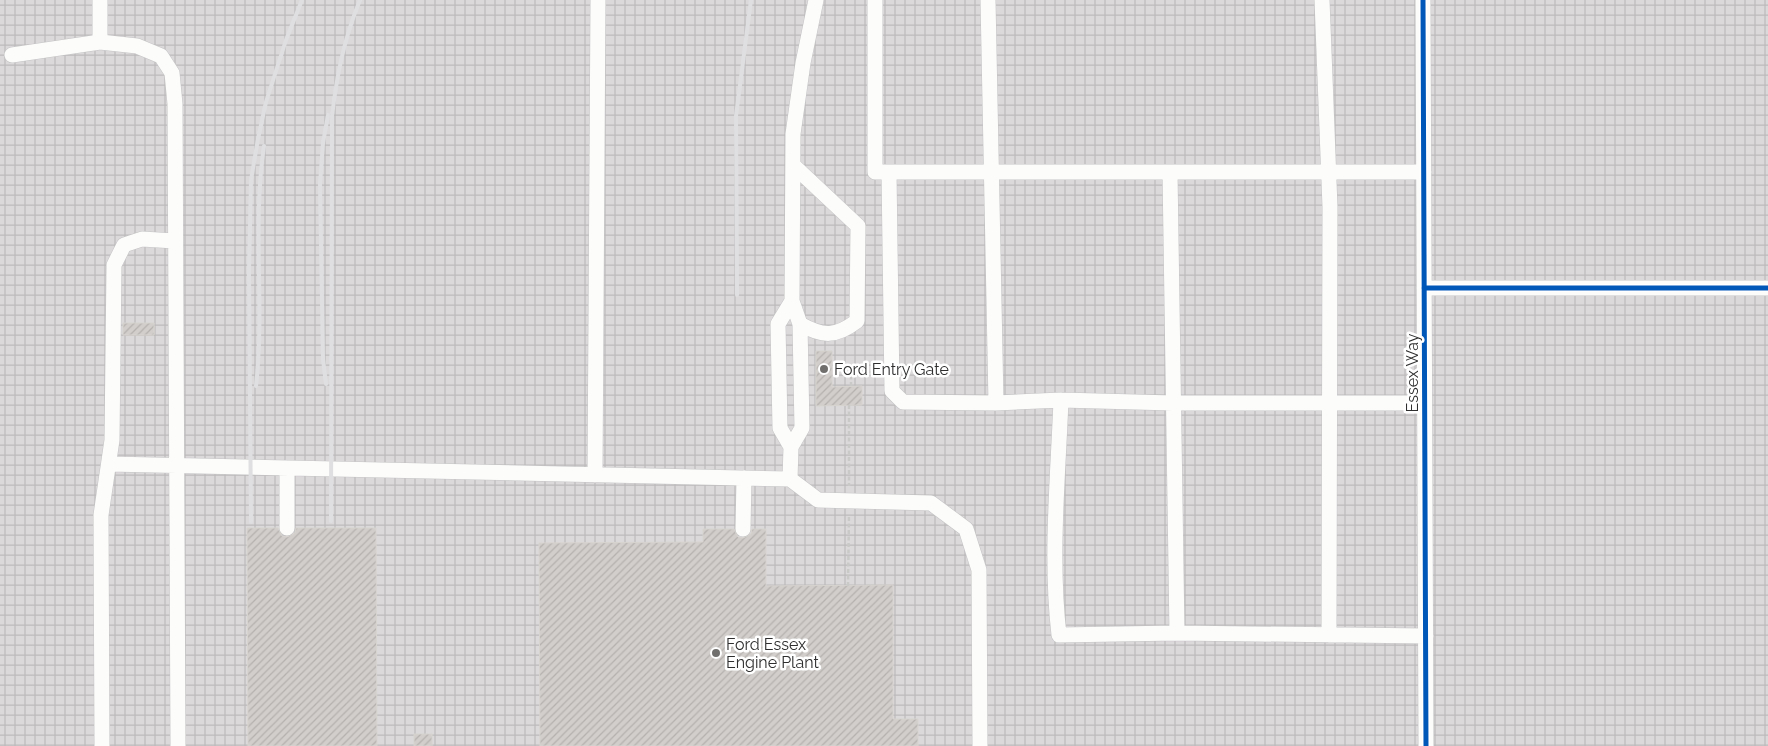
<svg xmlns="http://www.w3.org/2000/svg" width="1768" height="746" viewBox="0 0 1768 746" font-family="Raleway,sans-serif">
	<defs>
		<pattern id="industrial-grid" width="8" height="8" patternUnits="userSpaceOnUse" patternTransform="scale(1.25)"><rect width="8" height="8" fill="#dcd9db"/><path d="M0 4h8M4 0v8" fill="none" stroke="#bdbbbc"/></pattern>
		<pattern id="building-hatch" width="6" height="6" patternUnits="userSpaceOnUse" patternTransform="scale(1.25)"><rect width="6" height="6" fill="#d1cecb"/><path d="M-1 1l2-2M0 6l6-6M5 7l2-2" fill="none" stroke="#b4b1af"/></pattern>
	</defs>
	<rect width="100%" height="100%" fill="#ece8e4"/>
	<!-- industrial -->
	<path fill="url(#industrial-grid)" d="M 0,0 L 1768,0 L 1768,746 L 0,746 Z"/>
	<!-- building -->
	<path fill="url(#building-hatch)" stroke="#d7d4d0" d="M 123,323 L 154,323 L 154,335 L 123,335 Z
		M 816,351 L 832,351 L 832,387 L 862,386 L 862,405 L 816,406 Z
		M 247,528 L 278,528 L 282,536 L 287,537 L 295,533 L 296,528 L 376,528 L 377,746 L 248,746 Z
		M 703,529 L 734,529 L 738,537 L 743,538 L 751,534 L 752,529 L 766,529 L 766,586 L 893,585 L 893,719 L 918,719 L 918,746 L 540,746 L 539,543 L 703,542 Z
		M 414,734 L 432,734 L 432,746 L 414,746 Z"/>
	<g fill="none" stroke-linecap="round" stroke-linejoin="round">
		<defs>
			<path id="minor" d="M 816,0 L 803,63 L 793,134 L 792,301 L 800,324 L 802,428 L 791,447 L 790,479 L 818,500 L 931,503 L 966,529 L 979,570 L 980,746
				M 875,0 L 875,172 L 889,172
				M 988,0 L 996,403
				M 1322,0 L 1330,207 L 1329,635
				M 1423,0 L 1426,746
				M 100,42 L 100,0
				M 12,55 L 100,42 L 137,46 L 161,56 L 172,73 L 175,104 L 178,746
				M 793,165 L 858,226 L 857,321 C 836,337 823,337 800,324
				M 1170,172 L 1177,633
				M 1424,172 L 889,172 L 892,391 L 903,402 L 996,403 L 1061,400 L 1173,403 L 1424,403
				M 1424,288 L 1768,288
				M 1061,400 C 1058,478 1050,558 1059,635 L 1177,633 L 1426,636
				M 791,447 L 780,428 L 778,324 L 792,301
				M 109,464 L 790,479
				M 595,475 L 598,0
				M 287,528 L 287,469
				M 743,529 L 744,478
				M 102,746 L 101,515 L 112,440 L 114,265 L 124,245 L 142,239 L 175,241"/>
		</defs>
		<!-- minor casing -->
		<use href="#minor" stroke="#c5c4c5" stroke-width="16"/>
		<!-- path -->
		<path stroke="#c9c9c8" stroke-width="2.5" stroke-dasharray="4 2.5" stroke-linecap="butt" d="M 851,386 L 851,372 L 878,372
			M 849,405 L 849,486
			M 848,586 L 849,515"/>
		<!-- minor -->
		<use href="#minor" stroke="#fcfcfb" stroke-width="15"/>
		<!-- rail -->
		<path stroke="#dfdfe1" stroke-width="4" d="M 737,295 L 736,116 L 751,0
			M 326,384 L 323,359 L 320,184 L 323,143 L 328,115
			M 256,386 C 265,307 252,226 264,146
			M 331,521 L 332,116 C 337,74 344,39 360,0
			M 251,522 L 249,271 L 251,180 L 258,139 L 266,102 L 286,40 L 302,0"/>
		<defs>
			<path id="cycleway" d="M 1423,0 L 1426,746
				M 1424,288 L 1768,288"/>
		</defs>
		<!-- cycleway casing -->
		<use href="#cycleway" stroke="#fff" stroke-width="8"/>
		<!-- cycleway -->
		<use href="#cycleway" stroke="#0057b8" stroke-width="5"/>
	</g>
	<!-- markers -->
	<g fill="#706f6e" stroke="#fff" stroke-width="2">
		<circle cx="824" cy="369" r="5"/>
		<circle cx="716" cy="653" r="5"/>
	</g>
	<g text-anchor="middle" stroke-width="5" stroke-linejoin="round" paint-order="stroke">
		<!-- poi labels -->
		<g font-size="16" fill="#2e2e2e" stroke="#fff" text-anchor="start">
			<text x="834" y="375">Ford Entry Gate</text>
			<text x="726" y="650">Ford Essex<tspan x="726" dy="18">Engine Plant</tspan></text>
		</g>
		<!-- street labels -->
		<g font-size="16" fill="#2e2e2e" stroke="#fff">
			<text transform="translate(1412 373) rotate(-90)" y="6">Essex Way</text>
		</g>
	</g>
</svg>
